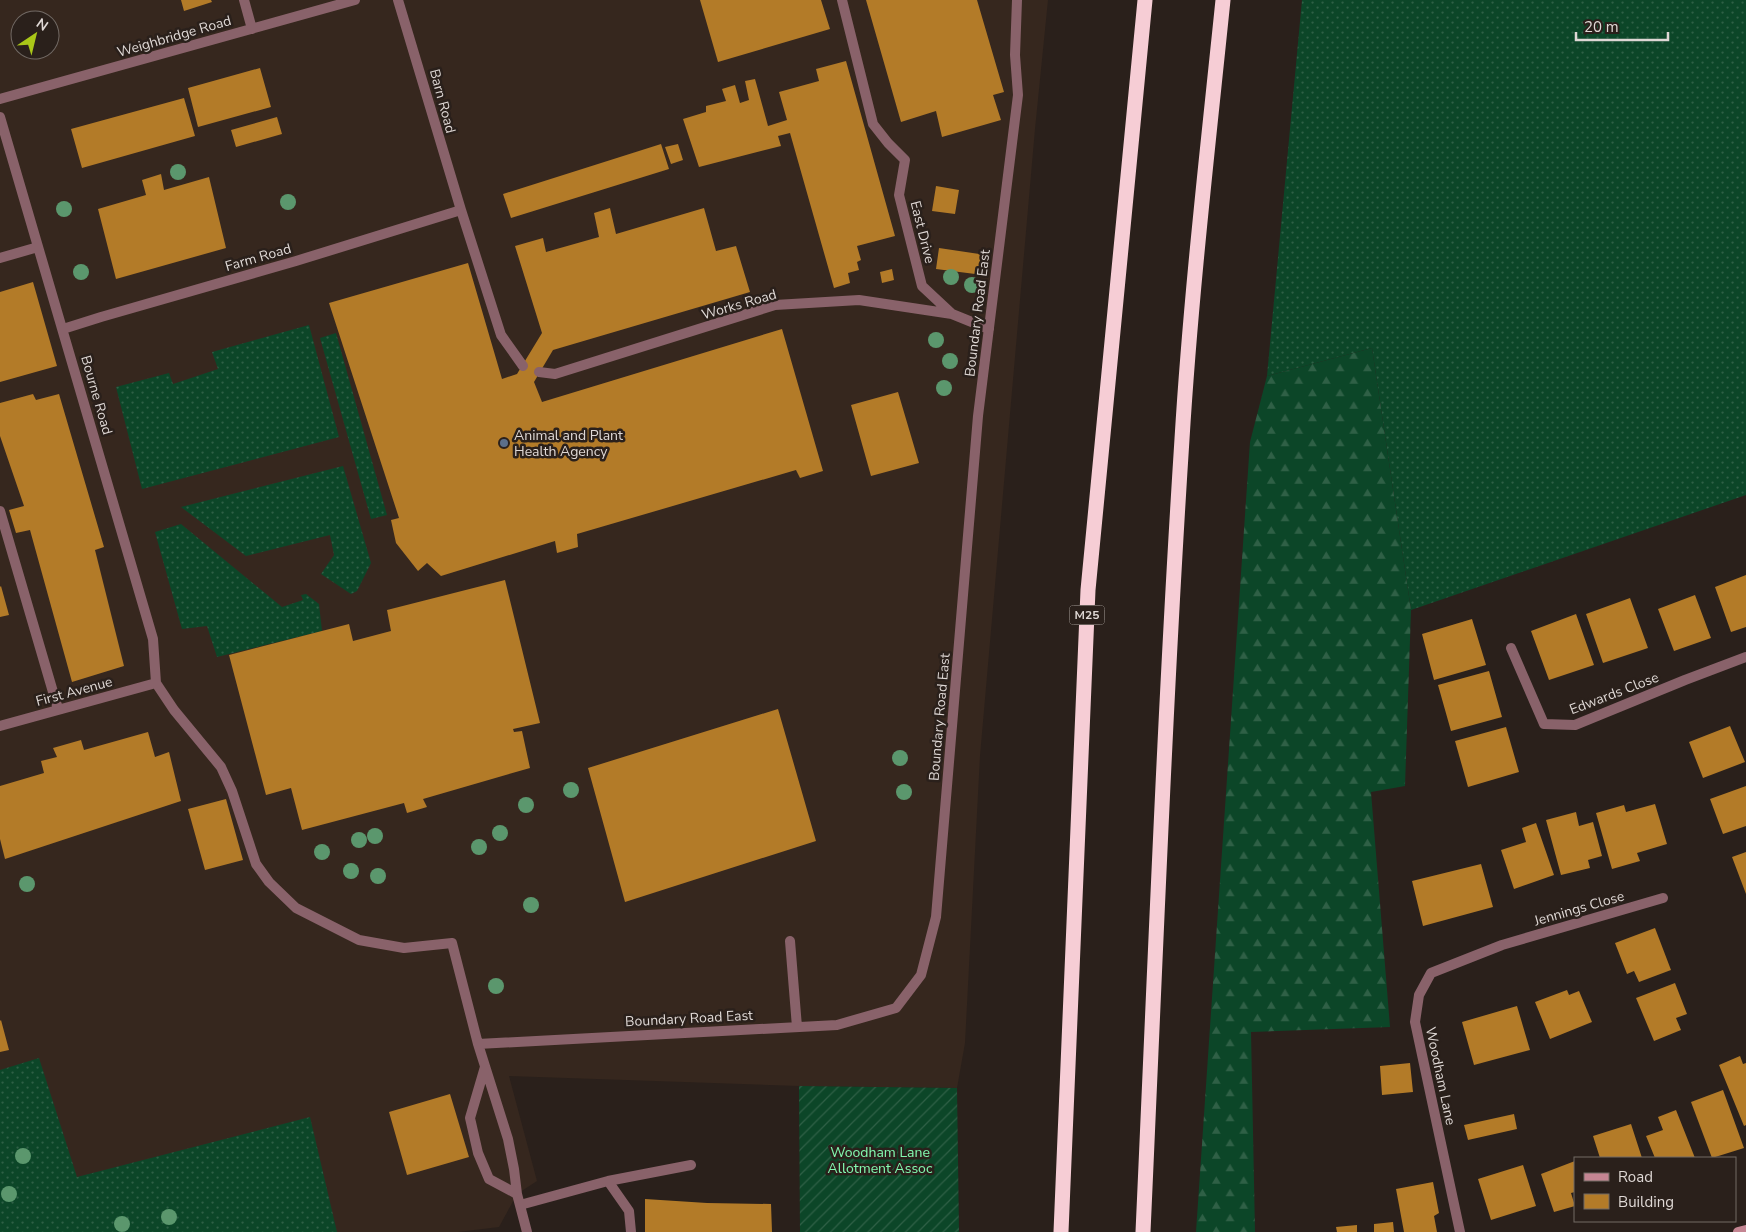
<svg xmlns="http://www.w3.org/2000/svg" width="1746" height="1232" viewBox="0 0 1746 1232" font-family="'Nunito Sans',sans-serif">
	<defs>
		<pattern id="grass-dots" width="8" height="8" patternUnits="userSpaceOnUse" patternTransform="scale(1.25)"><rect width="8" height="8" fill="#0c4628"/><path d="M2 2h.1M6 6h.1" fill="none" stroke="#2f6046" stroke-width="1.8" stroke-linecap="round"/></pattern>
		<pattern id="forest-firs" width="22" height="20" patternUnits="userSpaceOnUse" patternTransform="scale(1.25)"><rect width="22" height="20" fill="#0c4628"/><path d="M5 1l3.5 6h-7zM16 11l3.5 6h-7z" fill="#2f6046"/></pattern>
		<pattern id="garden-furrows" width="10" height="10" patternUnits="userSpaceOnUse" patternTransform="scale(1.25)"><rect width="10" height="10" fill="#0c4628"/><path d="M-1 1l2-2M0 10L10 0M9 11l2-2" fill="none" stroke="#2f6046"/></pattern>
	</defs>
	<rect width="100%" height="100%" fill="#2a201b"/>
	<!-- built -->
	<path fill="#36271e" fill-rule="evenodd" d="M 0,0 L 1048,0 L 1035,129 L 980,756 L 965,1043 L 957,1088 L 799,1086 L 509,1076 L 537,1181 L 517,1194 L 499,1227 L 458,1232 L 0,1232 ZM 20,20 L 50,20 L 50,50 L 20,50 Z"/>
	<!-- grass -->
	<path fill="url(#grass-dots)" d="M 1302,0 L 1746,0 L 1746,495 L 1411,610 L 1372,348 L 1267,376 Z
		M 309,325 L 339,437 L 142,489 L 116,387 L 169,373 L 173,384 L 218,369 L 212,352 Z
		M 336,333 L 387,515 L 371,519 L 320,338 Z
		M 343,466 L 371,563 L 357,591 L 351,594 L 321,574 L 334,555 L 330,535 L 246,556 L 181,507 Z
		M 181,524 L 282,607 L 303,600 L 301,595 L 306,594 L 319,604 L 322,631 L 217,657 L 207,626 L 182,629 L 155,532 Z
		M 39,1058 L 77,1177 L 310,1117 L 337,1232 L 0,1232 L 0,1070 Z"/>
	<!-- forest -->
	<path fill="url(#forest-firs)" d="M 1372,348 L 1411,610 L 1405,786 L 1371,792 L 1390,1027 L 1251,1032 L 1255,1232 L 1196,1232 L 1250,442 L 1267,376 Z"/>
	<!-- garden -->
	<path fill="url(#garden-furrows)" d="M 799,1086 L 957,1088 L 959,1232 L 800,1232 Z"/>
	<!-- building -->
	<path fill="#b37b28" d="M 181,0 L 211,0 L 212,2 L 184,11 Z
		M 700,0 L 821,0 L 830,29 L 718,62 Z
		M 866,0 L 977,0 L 1004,92 L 993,95 L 1001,120 L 942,137 L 936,111 L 901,122 Z
		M 846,61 L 895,236 L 857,246 L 861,260 L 857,262 L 859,270 L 848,273 L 850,283 L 834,288 L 790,133 L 778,136 L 781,146 L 699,167 L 683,119 L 706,112 L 706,106 L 726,101 L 722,89 L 735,85 L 740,103 L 749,100 L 745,81 L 755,79 L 768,126 L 787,120 L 779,92 L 819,81 L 816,69 Z
		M 260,68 L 271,107 L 198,127 L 188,88 Z
		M 184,98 L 195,136 L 82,168 L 71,129 Z
		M 277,117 L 282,134 L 236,147 L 231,130 Z
		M 661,144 L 669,169 L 511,218 L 503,194 Z
		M 678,144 L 683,160 L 671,164 L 665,147 Z
		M 161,174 L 164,190 L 209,177 L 226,248 L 116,279 L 98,209 L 146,195 L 142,180 Z
		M 936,186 L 959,190 L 955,214 L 932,211 Z
		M 610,208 L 616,234 L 704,208 L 716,251 L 736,246 L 750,292 L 553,350 L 534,382 L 542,402 L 782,329 L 823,471 L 800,478 L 796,470 L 577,534 L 578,547 L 557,553 L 555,541 L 441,576 L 427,563 L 418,571 L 396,543 L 391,520 L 399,518 L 329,303 L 468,263 L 502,379 L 517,374 L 542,333 L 515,246 L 543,238 L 546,252 L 599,237 L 594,213 Z
		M 939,248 L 986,255 L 983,275 L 936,269 Z
		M 892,269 L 894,280 L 882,283 L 880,272 Z
		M 33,282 L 57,366 L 0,382 L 0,292 Z
		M 898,392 L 919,463 L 871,476 L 851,405 Z
		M 33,394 L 36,400 L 59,394 L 104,547 L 95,550 L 124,666 L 72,682 L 30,530 L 16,533 L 9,510 L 24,506 L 0,436 L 0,403 Z
		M 1746,575 L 1746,627 L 1731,632 L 1715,587 Z
		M 505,580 L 540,723 L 513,729 L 514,732 L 522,731 L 530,768 L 423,799 L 427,807 L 407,813 L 404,803 L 302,830 L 291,788 L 266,795 L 229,655 L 349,624 L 353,641 L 391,631 L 387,610 Z
		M 1,586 L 9,615 L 0,617 L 0,587 Z
		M 1695,595 L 1711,638 L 1674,651 L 1658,609 Z
		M 1630,598 L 1648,648 L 1603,663 L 1586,614 Z
		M 1576,614 L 1594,665 L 1549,680 L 1531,631 Z
		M 1472,619 L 1486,665 L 1434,680 L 1422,634 Z
		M 1489,671 L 1502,717 L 1451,731 L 1438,685 Z
		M 778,709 L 816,841 L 625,902 L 588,768 Z
		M 1730,726 L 1745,762 L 1703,778 L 1689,742 Z
		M 1506,727 L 1519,772 L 1468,787 L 1455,741 Z
		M 148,732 L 155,757 L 169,752 L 181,801 L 5,859 L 0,839 L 0,786 L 44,773 L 41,761 L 57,757 L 53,748 L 81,740 L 84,750 Z
		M 1746,786 L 1746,826 L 1723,834 L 1710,799 Z
		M 226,799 L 243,860 L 205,870 L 188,809 Z
		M 1655,804 L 1667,844 L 1637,853 L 1640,861 L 1612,869 L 1596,813 L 1624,805 L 1626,812 Z
		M 1576,812 L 1579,826 L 1593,822 L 1602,856 L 1588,860 L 1590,868 L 1561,875 L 1546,820 Z
		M 1536,823 L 1554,875 L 1514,889 L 1501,850 L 1526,842 L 1522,828 Z
		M 1746,852 L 1746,894 L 1732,857 Z
		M 1481,864 L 1493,907 L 1423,926 L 1412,881 Z
		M 1655,928 L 1671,970 L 1639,982 L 1634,971 L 1627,974 L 1615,943 Z
		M 1675,983 L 1687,1014 L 1676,1018 L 1681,1030 L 1654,1041 L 1636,998 Z
		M 1567,990 L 1569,995 L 1579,991 L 1592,1022 L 1550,1039 L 1535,1002 Z
		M 1517,1006 L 1530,1050 L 1474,1065 L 1462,1022 Z
		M 1,1020 L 9,1050 L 0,1052 L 0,1021 Z
		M 1740,1056 L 1743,1064 L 1746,1063 L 1746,1125 L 1744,1126 L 1719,1065 Z
		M 1410,1063 L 1413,1092 L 1382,1095 L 1380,1066 Z
		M 1723,1090 L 1744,1148 L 1712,1158 L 1691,1102 Z
		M 450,1094 L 469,1157 L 407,1175 L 389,1112 Z
		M 1676,1110 L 1695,1158 L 1655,1158 L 1646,1136 L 1663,1130 L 1658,1117 Z
		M 1514,1114 L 1517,1129 L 1468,1140 L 1464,1125 Z
		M 1631,1124 L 1642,1158 L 1600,1158 L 1593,1136 Z
		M 1575,1161 L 1575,1192 L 1571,1193 L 1575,1206 L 1554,1212 L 1541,1174 Z
		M 1523,1165 L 1536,1206 L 1491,1220 L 1478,1179 Z
		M 1433,1182 L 1439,1213 L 1434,1216 L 1437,1232 L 1404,1232 L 1396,1189 Z
		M 645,1199 L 707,1203 L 771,1204 L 772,1232 L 645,1232 Z
		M 1393,1222 L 1394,1232 L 1374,1232 L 1374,1224 Z
		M 1357,1225 L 1357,1232 L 1337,1232 L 1336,1227 Z"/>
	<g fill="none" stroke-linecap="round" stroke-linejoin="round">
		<!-- service -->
		<path stroke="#89626a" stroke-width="10" d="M 244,0 L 252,29
			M 398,0 L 461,210 L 501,335 L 523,366
			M 842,0 L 873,124 L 888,143 L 905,160 L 899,195 L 922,286 L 952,314 L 989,329
			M 0,99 L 355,0
			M 0,117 L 153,639 L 156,683
			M 0,258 L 38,247
			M 63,329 L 101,317 L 296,261 L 461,210
			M 539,372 L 555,374 L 775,305 L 859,300 L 952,314
			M 0,511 L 58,709
			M 156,683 L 174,710 L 221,767 L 232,791 L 256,864 L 269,882 L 296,908 L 359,940 L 404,948 L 452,943 L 478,1044 L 508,1139 L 514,1169 L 517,1194 L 527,1232
			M 0,726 L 156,683
			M 790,941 L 797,1027
			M 478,1044 L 837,1025 L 896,1008 L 921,975 L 936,917 L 978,416 L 1018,95 L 1015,55 L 1017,0
			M 485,1067 L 470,1118 L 478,1153 L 489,1179 L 517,1194
			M 608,1181 L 629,1211 L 631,1232
			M 520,1205 L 608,1181 L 691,1165"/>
		<!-- minor -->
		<path stroke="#89626a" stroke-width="10" d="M 1511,648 L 1544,724 L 1575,725 L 1685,680 L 1746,657
			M 1460,1232 L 1415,1022 L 1419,995 L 1431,973 L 1502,945 L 1663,898"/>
		<!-- secondary -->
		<path stroke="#c48592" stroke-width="10" d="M 1738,1232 L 1746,1230"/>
		<!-- motorway -->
		<path stroke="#f6cdd5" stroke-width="15" d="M 1061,1232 L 1088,590 L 1145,0
			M 1143,1232 C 1155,968 1165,703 1182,439 C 1191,292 1208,146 1223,0"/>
	</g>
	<!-- trees -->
	<g fill="#5b976d">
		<circle cx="178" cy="172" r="8"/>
		<circle cx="288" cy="202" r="8"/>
		<circle cx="64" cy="209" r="8"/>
		<circle cx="81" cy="272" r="8"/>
		<circle cx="951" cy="277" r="8"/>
		<circle cx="972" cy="285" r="8"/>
		<circle cx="936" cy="340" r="8"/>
		<circle cx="950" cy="361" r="8"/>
		<circle cx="944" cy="388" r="8"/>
		<circle cx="900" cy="758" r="8"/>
		<circle cx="571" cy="790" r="8"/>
		<circle cx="904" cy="792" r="8"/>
		<circle cx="526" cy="805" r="8"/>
		<circle cx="500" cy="833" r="8"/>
		<circle cx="375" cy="836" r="8"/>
		<circle cx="359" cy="840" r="8"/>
		<circle cx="479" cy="847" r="8"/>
		<circle cx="322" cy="852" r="8"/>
		<circle cx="351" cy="871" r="8"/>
		<circle cx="378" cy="876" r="8"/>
		<circle cx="27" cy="884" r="8"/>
		<circle cx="531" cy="905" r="8"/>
		<circle cx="496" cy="986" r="8"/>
		<circle cx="23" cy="1156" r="8"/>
		<circle cx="9" cy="1194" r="8"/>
		<circle cx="169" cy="1217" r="8"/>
		<circle cx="122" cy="1224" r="8"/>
	</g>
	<!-- markers -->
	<circle fill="#5c6f8a" stroke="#2a201b" stroke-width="2" cx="504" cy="443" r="5"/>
	<g text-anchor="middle" stroke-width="5" stroke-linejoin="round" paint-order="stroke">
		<!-- shield labels -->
		<rect fill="#2a201b" stroke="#a9a19d" stroke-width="1" x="1069.5" y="605.5" width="35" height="19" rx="4"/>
		<g font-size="12" font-weight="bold" fill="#dfd8d5">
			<text x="1087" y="619">M25</text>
		</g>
		<!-- street labels -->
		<g font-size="14" fill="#dfd8d5" stroke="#2a201b">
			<text transform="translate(174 36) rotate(-16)" y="5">Weighbridge Road</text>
			<text transform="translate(443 101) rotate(75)" y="5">Barn Road</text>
			<text transform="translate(923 232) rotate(76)" y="5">East Drive</text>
			<text transform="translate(258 257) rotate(-16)" y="5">Farm Road</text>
			<text transform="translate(739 304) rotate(-16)" y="5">Works Road</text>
			<text transform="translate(977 313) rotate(-83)" y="5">Boundary Road East</text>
			<text transform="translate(97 395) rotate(74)" y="5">Bourne Road</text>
			<text transform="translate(74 691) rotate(-15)" y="5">First Avenue</text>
			<text transform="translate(1614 693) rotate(-21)" y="5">Edwards Close</text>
			<text transform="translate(939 717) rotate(-85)" y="5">Boundary Road East</text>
			<text transform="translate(1579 908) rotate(-16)" y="5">Jennings Close</text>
			<text transform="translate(689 1018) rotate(-3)" y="5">Boundary Road East</text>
			<text transform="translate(1441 1076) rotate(78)" y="5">Woodham Lane</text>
		</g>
		<!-- poi labels -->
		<g font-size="14" fill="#dfd8d5" stroke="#2a201b" text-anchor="start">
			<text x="514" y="440">Animal and Plant<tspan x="514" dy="16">Health Agency</tspan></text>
		</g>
		<!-- park labels -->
		<g font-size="14" fill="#83f9b0" stroke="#2a201b">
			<text x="880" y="1157">Woodham Lane<tspan x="880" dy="16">Allotment Assoc</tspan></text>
		</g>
	</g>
	<!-- legend -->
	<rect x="1574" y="1157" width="162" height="65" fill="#2a201b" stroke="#726a65"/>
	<rect x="1584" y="1173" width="25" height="8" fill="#c48592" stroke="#726a65"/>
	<text x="1618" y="1182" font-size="15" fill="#dfd8d5">Road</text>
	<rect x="1584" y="1194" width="25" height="15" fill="#b37b28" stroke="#726a65"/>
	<text x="1618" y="1207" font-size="15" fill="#dfd8d5">Building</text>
	<!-- north arrow -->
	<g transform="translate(35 35) rotate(35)"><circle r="24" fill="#2a201b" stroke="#726a65"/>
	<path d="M0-4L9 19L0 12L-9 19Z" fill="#aac718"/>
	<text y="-8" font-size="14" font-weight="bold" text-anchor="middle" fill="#dfd8d5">N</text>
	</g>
	<!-- scale -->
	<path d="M1576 32v8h92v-8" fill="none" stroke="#dfd8d5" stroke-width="2.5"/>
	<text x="1584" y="32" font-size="15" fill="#dfd8d5" stroke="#2a201b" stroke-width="4" paint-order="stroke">20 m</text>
</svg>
